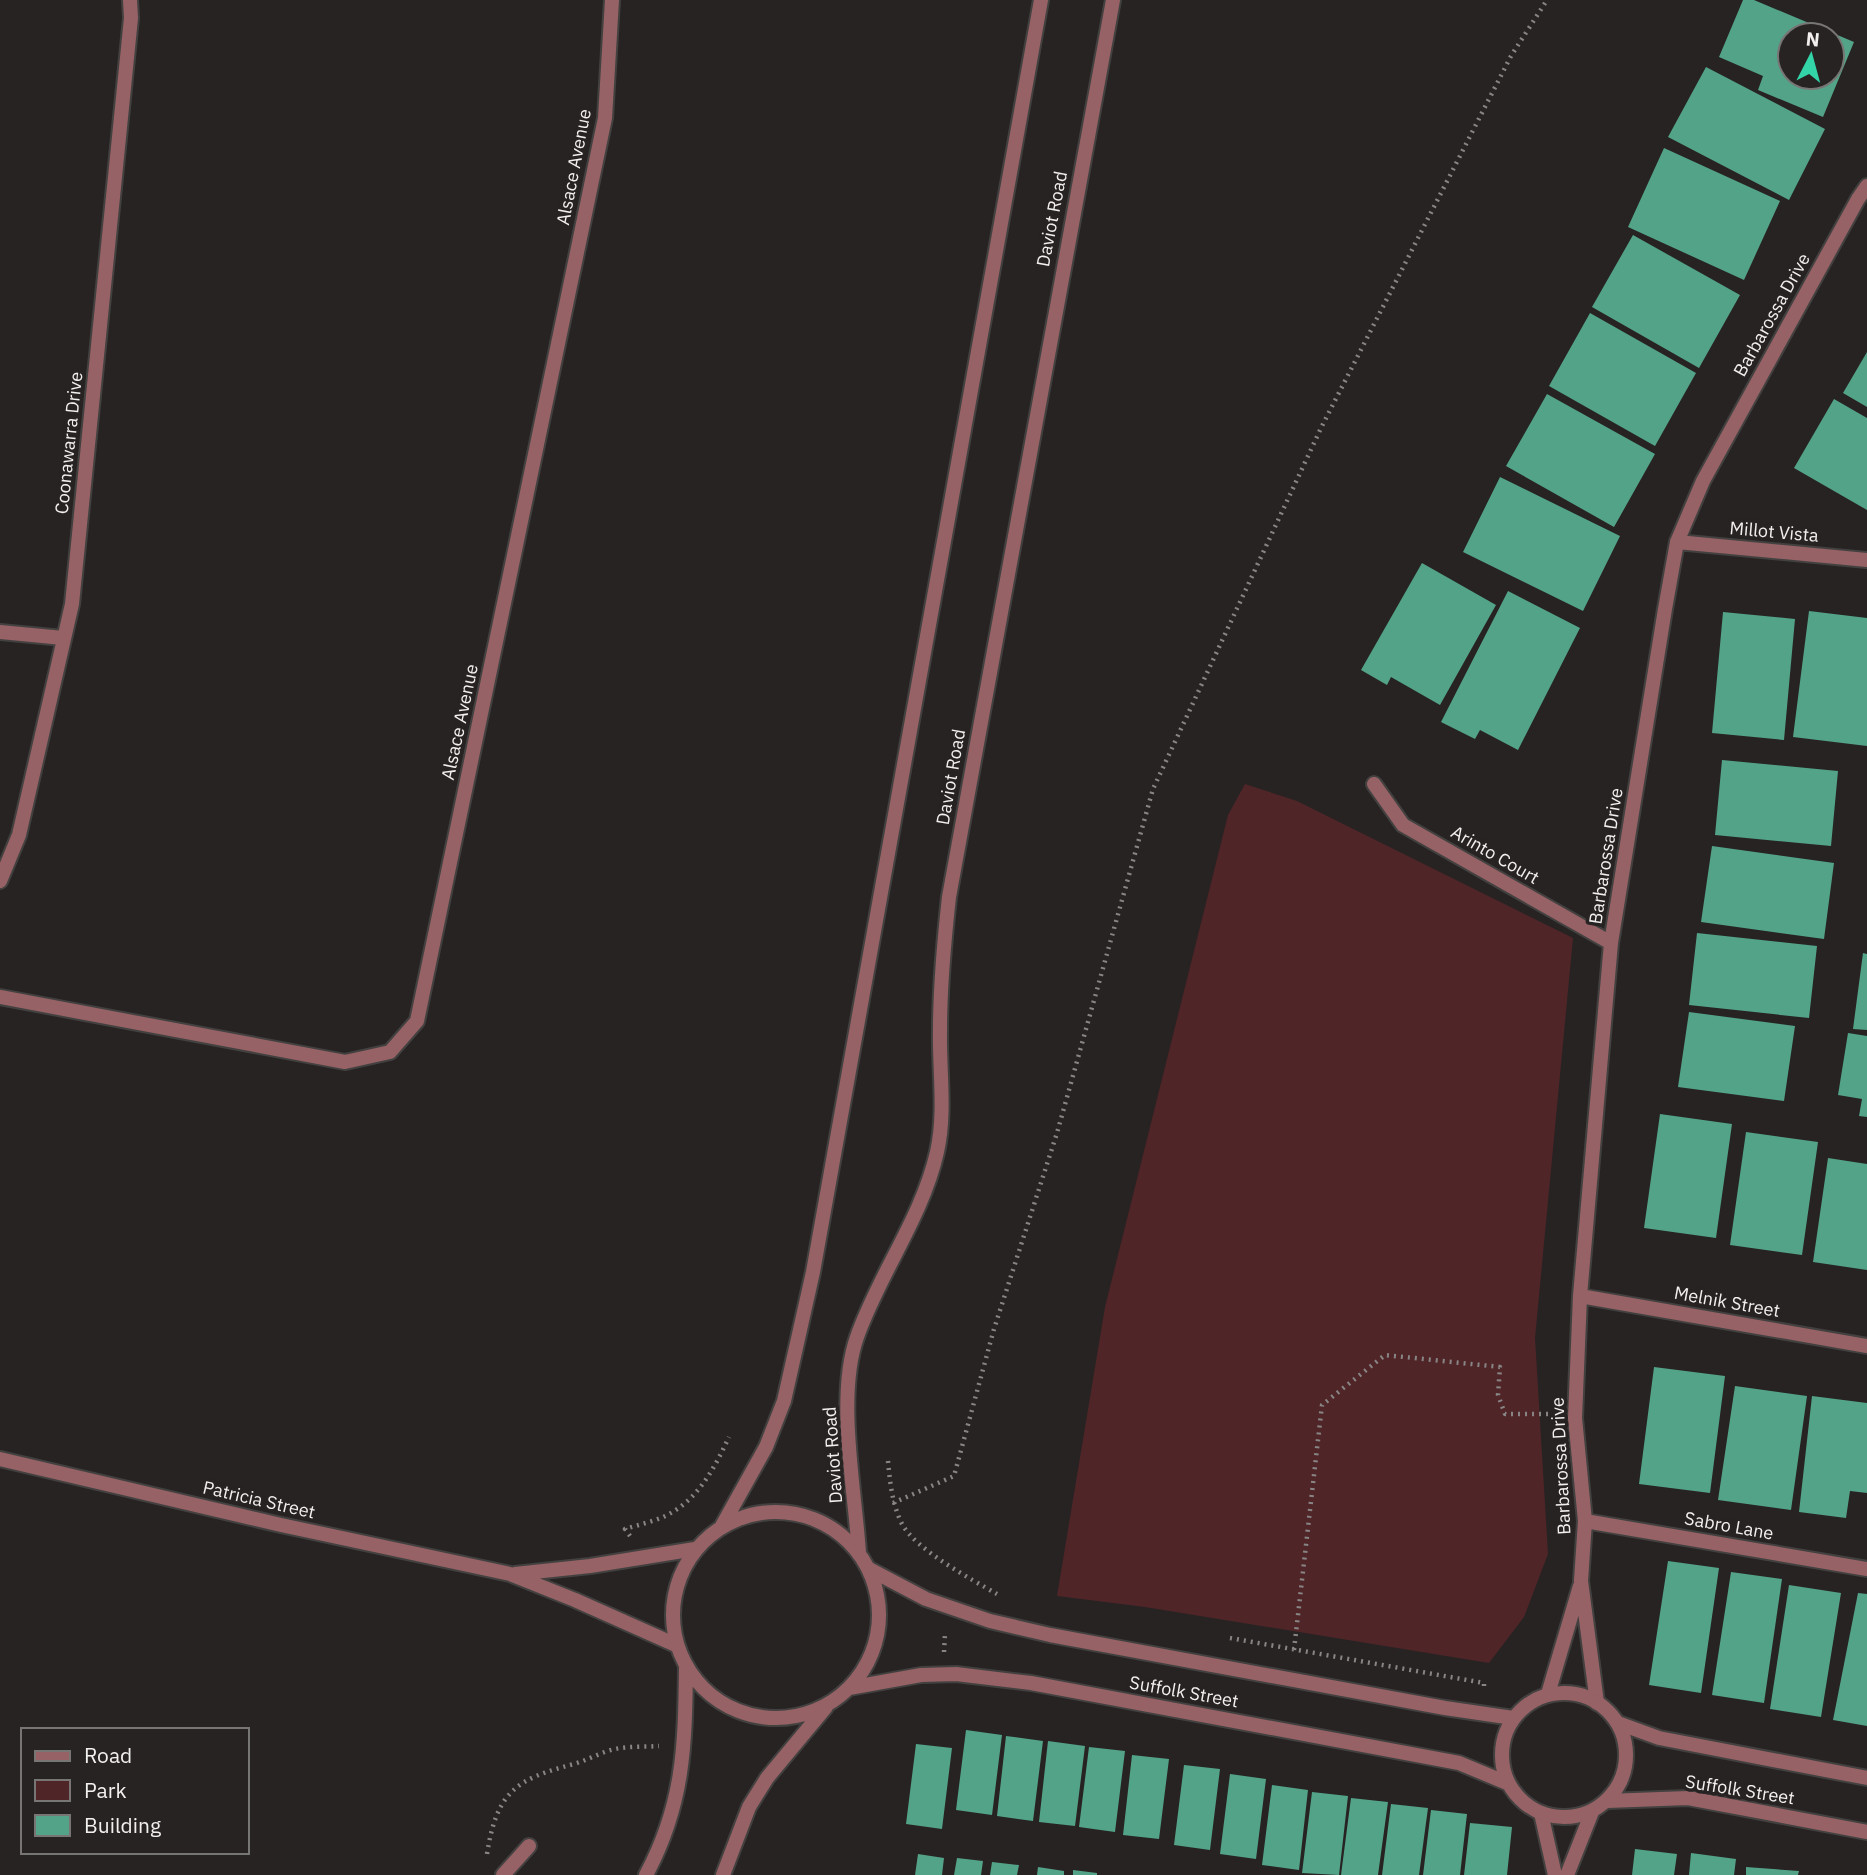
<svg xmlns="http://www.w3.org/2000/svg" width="1867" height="1875" viewBox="0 0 1867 1875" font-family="'IBM Plex Sans',sans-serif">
	<rect width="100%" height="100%" fill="#272323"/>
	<!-- green -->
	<path fill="#4f2528" d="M 1245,784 L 1297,801 L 1573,938 L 1535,1338 L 1548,1554 L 1524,1617 L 1489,1663 L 1145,1607 L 1057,1596 L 1105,1307 L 1228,815 Z"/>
	<!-- building -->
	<path fill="#53a388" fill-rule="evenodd" d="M 1743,0 L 1754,0 L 1854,42 L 1823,117 L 1758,90 L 1763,76 L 1719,57 ZM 1790,35 L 1832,35 L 1832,77 L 1790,77 Z
		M 1706,67 L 1825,129 L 1789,200 L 1668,137 Z
		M 1664,148 L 1780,201 L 1744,280 L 1628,227 Z
		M 1633,235 L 1740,295 L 1699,368 L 1592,307 Z
		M 1590,313 L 1696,373 L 1655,446 L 1549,386 Z
		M 1867,352 L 1867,407 L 1843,393 Z
		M 1547,394 L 1655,454 L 1614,527 L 1506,466 Z
		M 1834,399 L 1867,418 L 1867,510 L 1794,468 Z
		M 1500,477 L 1620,536 L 1583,611 L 1463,552 Z
		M 1422,563 L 1496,605 L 1440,705 L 1391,677 L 1387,685 L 1361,670 Z
		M 1508,591 L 1580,628 L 1518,750 L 1480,730 L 1475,739 L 1441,722 Z
		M 1809,611 L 1867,618 L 1867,746 L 1793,737 Z
		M 1723,612 L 1795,619 L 1784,740 L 1712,733 Z
		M 1722,760 L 1838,771 L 1831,846 L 1715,835 Z
		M 1712,846 L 1834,863 L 1824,939 L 1701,922 Z
		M 1697,933 L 1817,946 L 1809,1018 L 1689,1005 Z
		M 1863,953 L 1867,954 L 1867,1030 L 1853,1029 Z
		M 1689,1012 L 1795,1026 L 1784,1101 L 1678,1087 Z
		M 1848,1033 L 1867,1036 L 1867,1117 L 1859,1116 L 1862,1099 L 1838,1095 Z
		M 1660,1114 L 1732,1124 L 1716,1238 L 1644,1228 Z
		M 1746,1132 L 1818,1142 L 1802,1255 L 1730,1245 Z
		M 1828,1158 L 1867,1164 L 1867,1270 L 1813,1262 Z
		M 1654,1367 L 1725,1376 L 1710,1493 L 1639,1484 Z
		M 1735,1386 L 1807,1396 L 1791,1510 L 1718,1500 Z
		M 1812,1396 L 1867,1403 L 1867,1493 L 1850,1491 L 1846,1518 L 1799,1512 Z
		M 1668,1561 L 1719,1568 L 1701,1693 L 1649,1685 Z
		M 1731,1572 L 1782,1579 L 1764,1703 L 1712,1695 Z
		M 1789,1585 L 1841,1593 L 1821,1717 L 1770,1709 Z
		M 1858,1593 L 1867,1594 L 1867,1726 L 1833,1720 Z
		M 966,1730 L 1002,1735 L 992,1815 L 956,1810 Z
		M 1006,1736 L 1043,1741 L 1033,1821 L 997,1816 Z
		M 1048,1741 L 1085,1746 L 1075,1826 L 1039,1822 Z
		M 916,1744 L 952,1748 L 942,1829 L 906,1824 Z
		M 1089,1747 L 1125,1751 L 1115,1832 L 1079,1827 Z
		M 1132,1755 L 1169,1759 L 1159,1839 L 1123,1835 Z
		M 1184,1765 L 1220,1769 L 1210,1850 L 1174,1845 Z
		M 1230,1774 L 1266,1779 L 1256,1859 L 1220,1854 Z
		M 1272,1785 L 1308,1790 L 1299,1870 L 1262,1865 Z
		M 1312,1792 L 1348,1796 L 1339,1875 L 1302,1873 Z
		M 1351,1798 L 1388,1802 L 1378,1875 L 1341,1875 Z
		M 1391,1804 L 1428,1808 L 1419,1875 L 1382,1875 Z
		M 1431,1810 L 1467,1814 L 1460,1875 L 1423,1875 Z
		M 1470,1823 L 1512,1827 L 1507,1875 L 1464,1875 Z
		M 1635,1849 L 1677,1854 L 1674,1875 L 1632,1875 Z
		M 1691,1853 L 1736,1859 L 1734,1875 L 1689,1875 Z
		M 918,1854 L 944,1858 L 942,1875 L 915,1875 Z
		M 957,1858 L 983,1861 L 981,1875 L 954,1875 Z
		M 992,1862 L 1019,1865 L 1017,1875 L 990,1875 Z
		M 1038,1867 L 1064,1871 L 1064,1875 L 1037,1875 Z
		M 1746,1867 L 1799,1871 L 1798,1875 L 1746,1875 Z
		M 1073,1870 L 1097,1873 L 1097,1875 L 1073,1875 Z"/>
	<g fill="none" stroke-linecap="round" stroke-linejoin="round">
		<defs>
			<path id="minor" d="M 1677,542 L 1867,560
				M 0,632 L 63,638
				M 1374,784 L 1403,825 L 1611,943
				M 0,881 L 19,835 L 72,604 L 131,18 L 130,0
				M 0,997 L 345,1062 L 390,1052 L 417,1021 L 605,118 L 612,0
				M 1580,1296 L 1867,1346
				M 0,1459 L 281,1525 L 510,1574 L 575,1600 L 676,1645
				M 1585,1521 L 1867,1569
				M 515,1574 L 590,1566 L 695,1549
				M 1548,1694 L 1580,1586
				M 1597,1703 L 1581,1581 L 1585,1521 L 1575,1418 L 1580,1296 L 1611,943 L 1665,609 L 1677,542 L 1703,481 L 1858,199 L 1867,186
				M 1541,1813 L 1555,1875
				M 503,1875 L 529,1846
				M 1567,1875 L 1592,1812"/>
			<path id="tertiary" d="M673 1615a103 103 0 1 1 206 0a103 103 0 1 1-206 0Z
				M 722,1526 L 766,1447 L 784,1401 L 813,1272 L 1041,0
				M 859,1553 C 855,1490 836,1396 857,1337 C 879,1274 922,1218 937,1152 C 946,1112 939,1070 940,1030 C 940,985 944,942 949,897 L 1113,0
				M 869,1569 L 926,1599 L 990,1621 L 1050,1635 L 1445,1708 L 1513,1718
				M 849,1688 L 921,1675 L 956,1674 L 1031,1683 L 1459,1763 L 1507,1783
				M1502 1755a62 62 0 1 1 124 0a62 62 0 1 1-124 0Z
				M 1618,1723 L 1659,1738 L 1867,1778
				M 1607,1801 L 1688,1798 L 1867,1832
				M 646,1875 C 684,1804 685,1746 686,1668
				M 723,1875 L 749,1807 L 767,1778 L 826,1707"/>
		</defs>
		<!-- minor casing -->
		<use href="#minor" stroke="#434040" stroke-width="18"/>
		<!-- tertiary casing -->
		<use href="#tertiary" stroke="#434040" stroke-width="18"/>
		<!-- path -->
		<path stroke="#898585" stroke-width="4.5" stroke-dasharray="2 5" stroke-linecap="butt" d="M 888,1461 C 890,1482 892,1504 902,1524 C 916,1550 971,1579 997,1594
			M 893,1503 L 954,1476 L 994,1329 L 1057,1133 L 1153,789 L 1321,428 L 1511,56 L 1547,0
			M 630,1536 L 625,1529 C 638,1525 651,1522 663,1517 C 697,1502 714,1469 729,1437
			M 1230,1638 L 1484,1683 L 1484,1688
			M 1294,1650 L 1322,1405 L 1385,1355 L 1500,1367 L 1498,1395 L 1505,1414 L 1550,1414
			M 944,1652 L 945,1633
			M 487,1854 C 497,1791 516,1779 574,1764 C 588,1760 601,1752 615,1749 C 629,1746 645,1747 659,1746"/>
		<!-- minor -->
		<use href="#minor" stroke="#966265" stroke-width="14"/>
		<!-- tertiary -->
		<use href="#tertiary" stroke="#966265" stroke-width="14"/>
	</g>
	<g text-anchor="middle" stroke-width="7" stroke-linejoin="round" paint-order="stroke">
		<!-- street labels -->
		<g font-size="18" fill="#f2efef" stroke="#272323">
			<text transform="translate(574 167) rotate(-79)" y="6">Alsace Avenue</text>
			<text transform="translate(1052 219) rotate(-79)" y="6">Daviot Road</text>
			<text transform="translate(1772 315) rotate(-61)" y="6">Barbarossa Drive</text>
			<text transform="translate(69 443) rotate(-84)" y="6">Coonawarra Drive</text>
			<text transform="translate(1774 532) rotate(5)" y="6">Millot Vista</text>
			<text transform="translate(460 722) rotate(-78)" y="6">Alsace Avenue</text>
			<text transform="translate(951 777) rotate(-80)" y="6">Daviot Road</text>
			<text transform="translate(1495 855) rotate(30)" y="6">Arinto Court</text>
			<text transform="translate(1606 856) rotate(-81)" y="6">Barbarossa Drive</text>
			<text transform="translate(1727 1302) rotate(10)" y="6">Melnik Street</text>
			<text transform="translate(833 1455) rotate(-94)" y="6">Daviot Road</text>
			<text transform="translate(1561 1466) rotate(-93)" y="6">Barbarossa Drive</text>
			<text transform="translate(259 1500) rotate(13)" y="6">Patricia Street</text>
			<text transform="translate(1729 1526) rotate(10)" y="6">Sabro Lane</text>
			<text transform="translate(1184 1692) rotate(10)" y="6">Suffolk Street</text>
			<text transform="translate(1740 1790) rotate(9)" y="6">Suffolk Street</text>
		</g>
	</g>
	<!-- legend -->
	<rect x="21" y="1728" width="228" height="126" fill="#272323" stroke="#787575" stroke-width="2"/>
	<rect x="35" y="1751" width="35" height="10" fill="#966265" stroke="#787575" stroke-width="2"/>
	<text x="84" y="1763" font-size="21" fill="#f2efef">Road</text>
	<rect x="35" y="1780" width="35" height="21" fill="#4f2528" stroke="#787575" stroke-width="2"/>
	<text x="84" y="1798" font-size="21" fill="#f2efef">Park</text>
	<rect x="35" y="1815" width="35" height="21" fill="#53a388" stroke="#787575" stroke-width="2"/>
	<text x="84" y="1833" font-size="21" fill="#f2efef">Building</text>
	<!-- north arrow -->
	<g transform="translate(1811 56) rotate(6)"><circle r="33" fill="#272323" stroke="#787575" stroke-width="2"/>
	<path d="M0-5L12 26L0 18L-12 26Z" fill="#33d4a8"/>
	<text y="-10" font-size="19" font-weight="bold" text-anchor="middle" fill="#f2efef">N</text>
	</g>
</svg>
